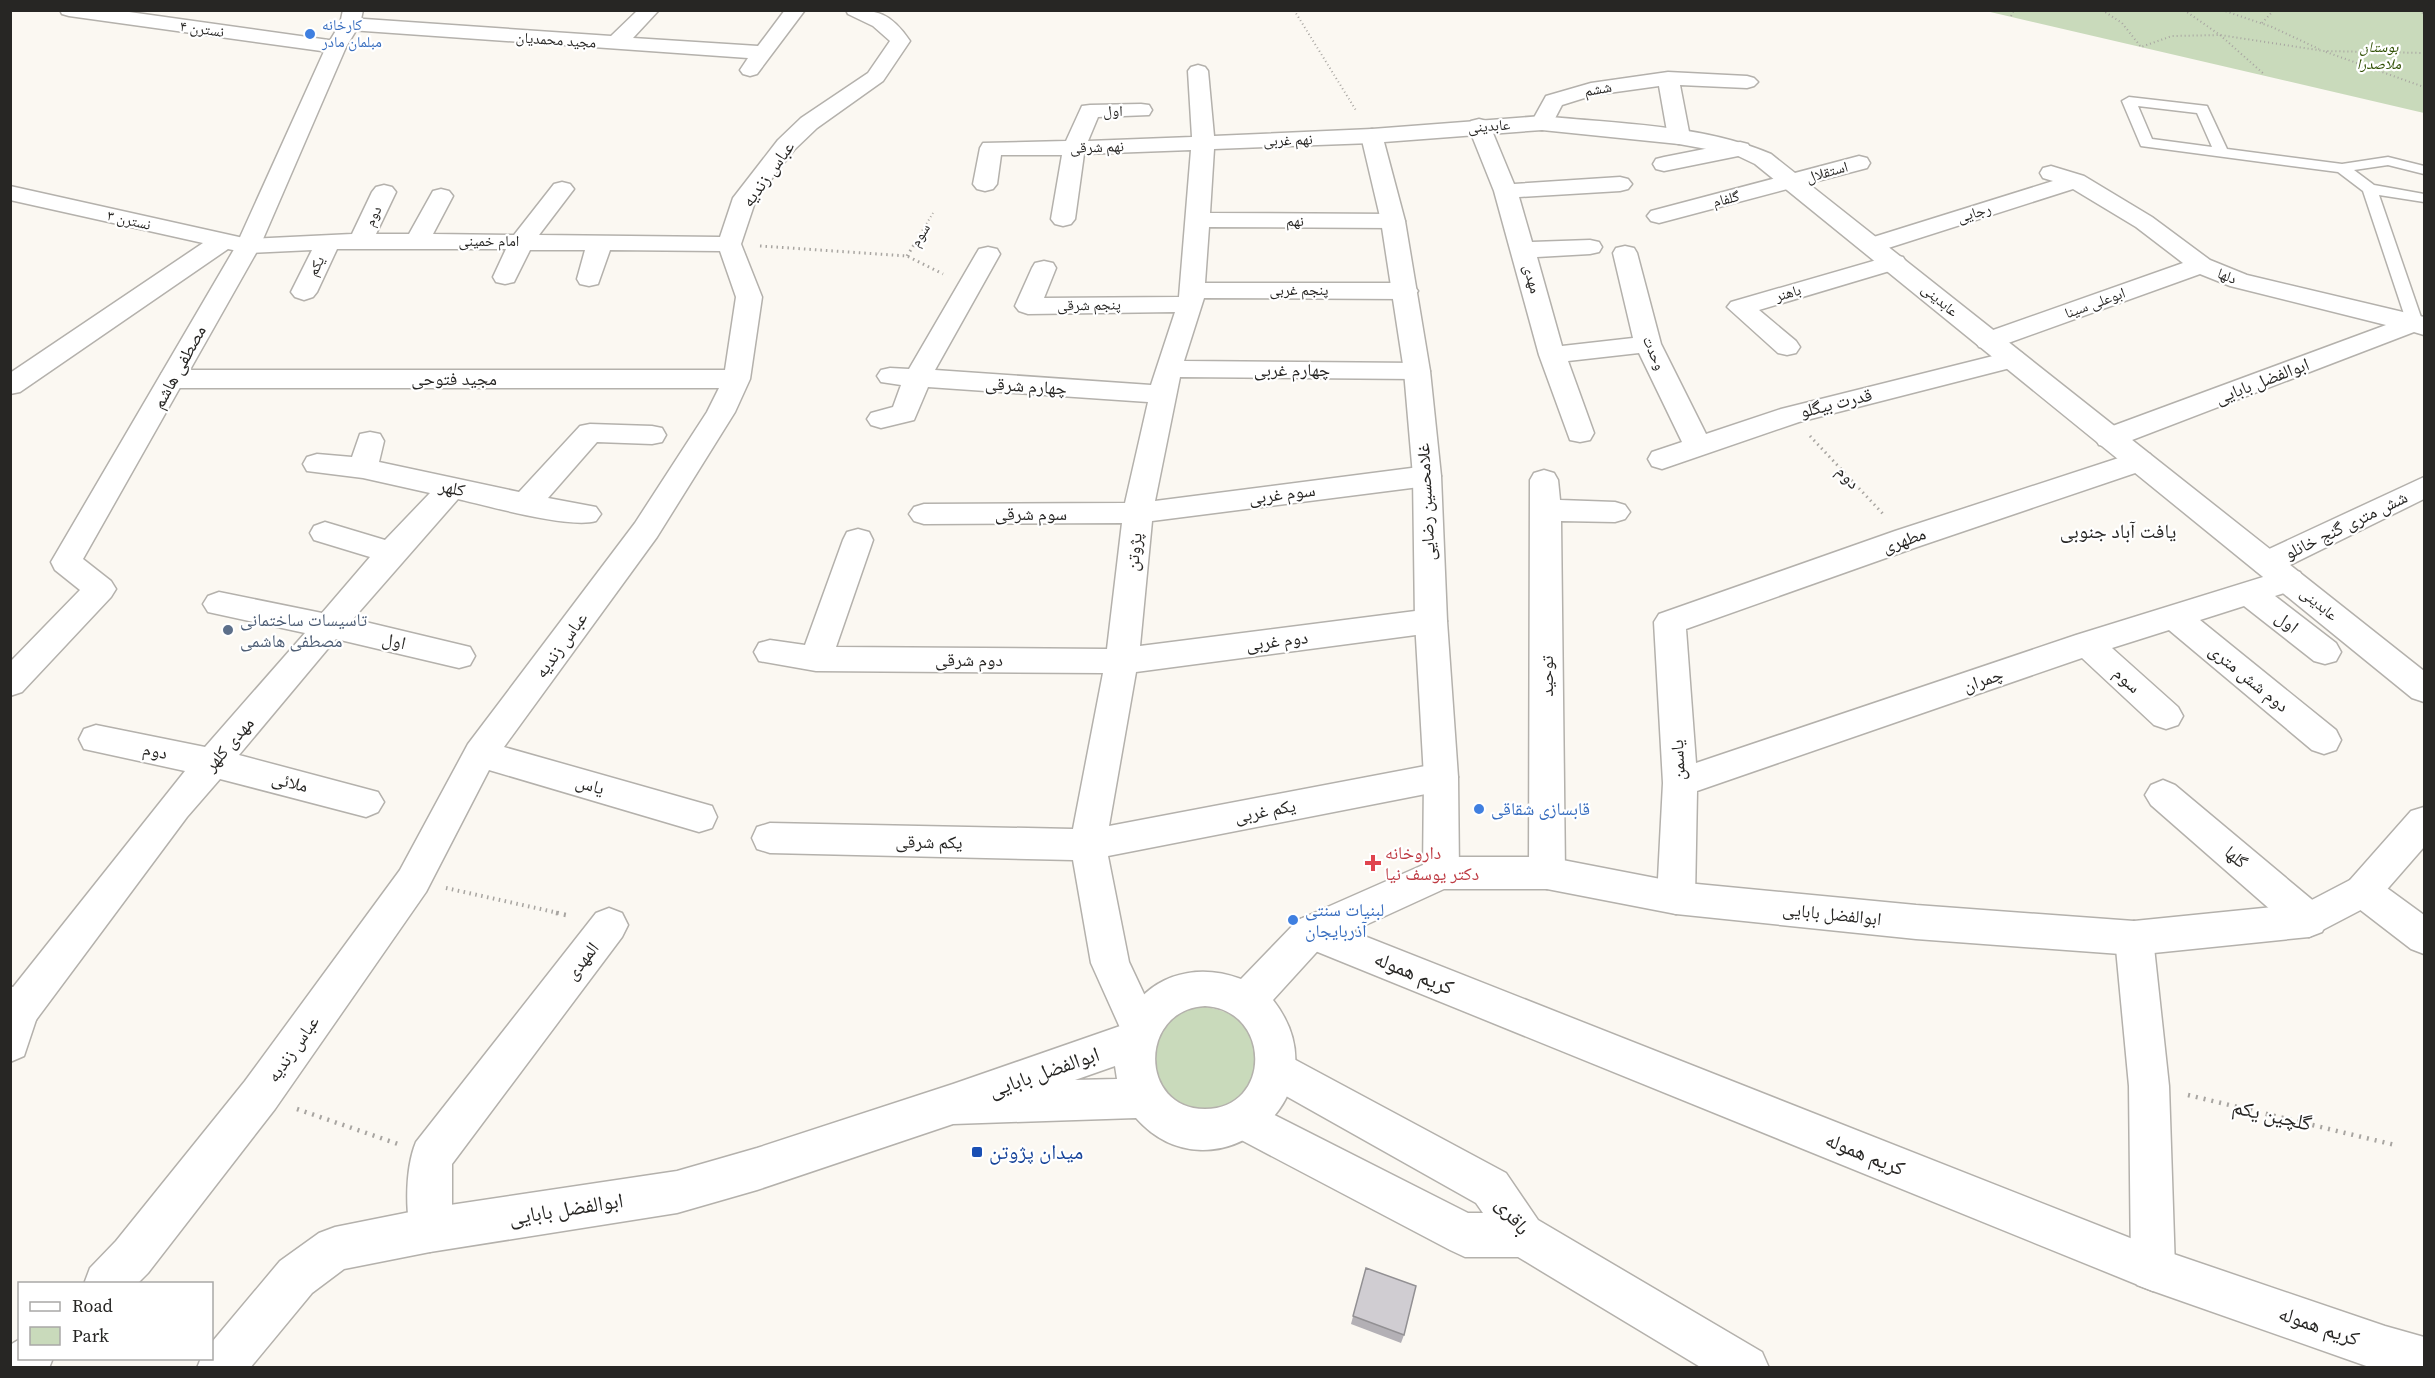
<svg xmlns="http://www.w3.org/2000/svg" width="2435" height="1378" viewBox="0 0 2435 1378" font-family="'Source Serif 4','Noto Naskh Arabic',serif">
	<rect width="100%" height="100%" fill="#fbf8f2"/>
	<!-- green -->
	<path fill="#c9dabb" d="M 1986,11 L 2424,11 L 2424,113 Z
		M 1201,1006 C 1219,1009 1240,1014 1250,1031 C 1256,1040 1257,1057 1259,1068 L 1241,1101 L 1204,1116 L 1155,1094 C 1153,1079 1148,1062 1147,1047 C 1147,1025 1184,1009 1201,1006 Z"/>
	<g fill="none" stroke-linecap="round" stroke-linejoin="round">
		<defs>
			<path id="service" d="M 2129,97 L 2207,106 L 2227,149 L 2342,164 L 2388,157 L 2424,166 L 2424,174 L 2388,165 L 2354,170 L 2374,185 L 2424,194 L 2424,202 L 2379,195 L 2423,323 L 2421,327 L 2409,327 L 2407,323 L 2363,191 L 2338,172 L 2141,146 L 2122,101 ZM 2138,106 L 2197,113 L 2212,147 L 2152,139 Z"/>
			<path id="minor" d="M 60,10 L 115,10 L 336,41 L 343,43 L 346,47 L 343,51 L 336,53 L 69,16 L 62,14 Z
				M 638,10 L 659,10 L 633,38 L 758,46 L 785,10 L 805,10 L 757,74 L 750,76 L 743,74 L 740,70 L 748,58 L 350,30 L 343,28 L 340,24 L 343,20 L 350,18 L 611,36 Z
				M 846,10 C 878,10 890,12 910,41 L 883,81 L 817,128 L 794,150 L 756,199 L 741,244 L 762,297 L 750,379 L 735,412 L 657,537 L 504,747 L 712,806 L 717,817 L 712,828 L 699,832 L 489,770 L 426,892 L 275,1109 L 148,1273 L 137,1284 L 84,1284 L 90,1268 L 116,1241 L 245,1081 L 400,870 L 468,744 L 635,523 L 707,412 L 719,388 L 172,388 L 162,385 L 159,379 L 162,373 L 172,370 L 725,370 L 736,297 L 720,251 L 610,250 L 598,284 L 589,286 L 580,284 L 577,279 L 585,250 L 530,250 L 514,282 L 505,284 L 496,282 L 493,277 L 506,249 L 337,249 L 317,292 L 313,297 L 304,300 L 295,297 L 291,292 L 312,250 L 248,253 L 228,249 L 20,392 L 10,394 L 10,373 L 203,243 L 10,200 L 10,186 L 248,239 L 352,234 L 372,192 L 376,187 L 384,185 L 392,187 L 396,192 L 376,234 L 409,234 L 433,191 L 441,189 L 449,191 L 453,196 L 433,234 L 514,235 L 554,184 L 562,182 L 570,184 L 574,189 L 539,235 L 720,237 L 733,198 L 778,140 L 801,118 L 868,73 L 890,41 L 873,26 L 848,14 Z
				M 1198,65 L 1205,67 L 1208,71 L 1214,136 L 1372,129 L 1380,131 L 1383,136 L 1380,141 L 1372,143 L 1214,149 L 1210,213 L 1393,214 L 1401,216 L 1405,221 L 1401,226 L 1393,228 L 1209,227 L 1205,283 L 1405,283 L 1414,286 L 1418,291 L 1414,296 L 1405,299 L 1204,298 L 1184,361 L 1417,363 L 1426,365 L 1430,371 L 1426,377 L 1417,379 L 1180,377 L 1155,501 L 1427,466 L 1437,469 L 1441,476 L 1437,483 L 1427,486 L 1152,521 L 1140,646 L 1431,609 L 1442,613 L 1447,621 L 1442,629 L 1431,633 L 1136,672 L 1109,826 L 1441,763 L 1453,767 L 1458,777 L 1453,787 L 1441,791 L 1108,856 L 1129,962 L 1160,1028 L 1154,1041 L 1140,1047 L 1126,1041 L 1091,963 L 1073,860 L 770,853 L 757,849 L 752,838 L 757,827 L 770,823 L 1073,829 L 1103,673 L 816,671 L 759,661 L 754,652 L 759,643 L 770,640 L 805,645 L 843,540 L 847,532 L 858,529 L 869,532 L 873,540 L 836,647 L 1107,649 L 1122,523 L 924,524 L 914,521 L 909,514 L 914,507 L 924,504 L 1125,503 L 1148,402 L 928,387 L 914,420 L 881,428 L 871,425 L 867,419 L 871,413 L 893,407 L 901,385 L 881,382 L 877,376 L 881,370 L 890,368 L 909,369 L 976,254 L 979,249 L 988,247 L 997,249 L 1000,254 L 935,370 L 1151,385 L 1175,312 L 1028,314 L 1019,311 L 1015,306 L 1032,268 L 1035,263 L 1044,261 L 1053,263 L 1056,268 L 1044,298 L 1179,297 L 1191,150 L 1084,154 L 1075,219 L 1071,224 L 1063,226 L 1055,224 L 1051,219 L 1062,155 L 1001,155 L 997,184 L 993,189 L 985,191 L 977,189 L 973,184 L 980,148 L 983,143 L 1066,141 L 1082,106 L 1090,105 L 1141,104 L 1149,105 L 1152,110 L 1149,115 L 1098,117 L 1088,141 L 1192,137 L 1188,71 L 1191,67 Z
				M 1668,72 L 1747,76 L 1754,78 L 1758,82 L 1754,86 L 1747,88 L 1680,85 L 1690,137 L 1687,142 L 1679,144 L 1671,142 L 1668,137 L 1659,86 L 1594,95 L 1562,105 L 1550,128 L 1542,130 L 1534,128 L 1531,123 L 1546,96 L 1591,83 Z
				M 1479,119 L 1487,121 L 1490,126 L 1514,184 L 1620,177 L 1628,179 L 1632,184 L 1628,189 L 1620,191 L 1519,197 L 1532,242 L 1590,240 L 1599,242 L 1602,247 L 1599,252 L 1590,254 L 1537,257 L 1562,346 L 1633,338 L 1613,253 L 1616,248 L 1625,246 L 1634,248 L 1637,253 L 1661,344 L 1706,434 L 1781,409 L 2013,351 L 2022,353 L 2026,359 L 2022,365 L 1799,422 L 1662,469 L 1652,466 L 1648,459 L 1652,452 L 1682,442 L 1639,353 L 1568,361 L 1594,433 L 1590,440 L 1580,442 L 1570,440 L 1539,355 L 1494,191 L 1468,126 L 1471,121 Z
				M 1740,142 L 1748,144 L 1751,149 L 1748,154 L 1664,171 L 1656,169 L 1653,164 L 1656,159 L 1664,157 Z
				M 1859,156 L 1867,158 L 1870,163 L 1867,168 L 1659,223 L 1651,221 L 1647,216 L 1651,211 Z
				M 2051,166 L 2084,176 L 2152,217 L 2210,260 L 2247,275 L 2424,317 L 2424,335 L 2414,332 L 2119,445 L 2109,447 L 2099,445 L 2095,438 L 2099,431 L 2386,325 L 2230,286 L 2200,274 L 1997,347 L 1988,349 L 1979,347 L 1975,341 L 1979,335 L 2183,263 L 2136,227 L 2073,189 L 1882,250 L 1873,252 L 1864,250 L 1861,245 L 1864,240 L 2053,181 L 2043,178 L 2040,173 L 2043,168 Z
				M 1894,255 L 1903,257 L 1906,262 L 1903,267 L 1759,310 L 1796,341 L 1800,347 L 1796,353 L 1787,355 L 1778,353 L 1727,307 L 1731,302 Z
				M 590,424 L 652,426 L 662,428 L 666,435 L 662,442 L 652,444 L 597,442 L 548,498 L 596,507 L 601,514 L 596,521 C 570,529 488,506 458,499 L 353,619 L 470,647 L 475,656 L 470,665 L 459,668 L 336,639 L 239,755 L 378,792 L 384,802 L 378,812 L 366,817 L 220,779 L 187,817 L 33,1024 L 19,1029 L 10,1026 L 10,991 L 185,771 L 84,749 L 79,739 L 84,729 L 96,725 L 205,747 L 305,633 L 208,612 L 203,604 L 208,596 L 219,592 L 322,613 L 370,557 L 314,540 L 310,533 L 314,526 L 325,522 L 385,540 L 430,493 L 363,478 L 307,471 L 303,464 L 307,457 L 317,454 L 352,457 L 360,434 L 370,432 L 380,434 L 384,441 L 379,462 L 519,492 L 580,426 Z
				M 2140,451 L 2150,454 L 2154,461 L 2150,468 L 1917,547 L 1686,629 L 1696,763 L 2076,635 L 2289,569 L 2300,572 L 2304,580 L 2300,588 L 2275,596 L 2336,643 L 2341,652 L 2336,661 L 2325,664 L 2314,661 L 2244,606 L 2200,620 L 2336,730 L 2341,740 L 2336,750 L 2324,754 L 2312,750 L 2169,630 L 2112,648 L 2178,707 L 2183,716 L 2178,725 L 2166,729 L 2154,725 L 2082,658 L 1697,791 L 1695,898 L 1689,909 L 1676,914 L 1663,909 L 1657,898 L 1663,783 L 1654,622 L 1659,614 L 1895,531 Z
				M 1544,470 L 1554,473 L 1558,480 L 1560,500 L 1615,502 L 1625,505 L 1630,512 L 1625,519 L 1615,522 L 1561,521 L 1565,873 L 1560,884 L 1547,889 L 1534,884 L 1529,873 L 1530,480 L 1534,473 Z
				M 2424,477 L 2424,499 L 2278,571 L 2267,574 L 2256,571 L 2252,563 L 2256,555 Z
				M 2163,780 L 2175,785 L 2322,908 L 2328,920 L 2322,932 L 2309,937 L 2296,932 L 2151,805 L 2145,795 L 2151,785 Z
				M 2363,875 L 2376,880 L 2424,915 L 2424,954 L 2411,949 L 2350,902 L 2345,891 L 2350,880 Z
				M 609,908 L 622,913 L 628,925 L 622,937 L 452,1164 L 452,1230 L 445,1245 L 430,1252 L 415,1245 C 404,1220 405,1168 416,1142 L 596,913 Z
				M 2134,921 L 2147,926 L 2153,938 L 2169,1086 L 2175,1269 L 2169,1285 L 2153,1291 L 2137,1285 L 2131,1269 L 2129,1086 L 2115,938 L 2121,926 Z
				M 20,1339 L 20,1358 L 53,1358 L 49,1368 L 10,1368 L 10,1345 Z"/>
			<path id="tertiary" d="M 343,10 L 363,10 L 360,24 L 346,47 L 260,246 L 83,559 L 111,581 L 116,589 L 111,597 L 22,692 L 10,696 L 10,662 L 80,590 L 55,570 L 51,562 L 236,246 L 326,47 L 340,24 Z
				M 1542,116 C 1617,124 1701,124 1771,154 L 2424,671 L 2424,702 L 2412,698 L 1755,164 L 1734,154 L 1679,144 L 1542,130 L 1384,142 L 1405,221 L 1430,371 L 1441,476 L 1447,621 L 1458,777 L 1459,873 L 1454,884 L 1441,889 L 1428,884 L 1423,873 L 1424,777 L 1415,621 L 1413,476 L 1404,371 L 1381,221 L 1361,136 L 1364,131 L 1372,129 Z
				M 1311,915 L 2153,1247 L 2385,1326 L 2424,1337 L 2424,1368 L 2372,1368 L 2153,1291 L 1298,944 L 1292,932 L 1298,920 Z
				M 10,986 C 25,992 32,996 39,1011 L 24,1056 L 10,1062 Z
				M 1277,1050 L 1506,1173 L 1538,1220 L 1762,1352 L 1769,1368 L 1702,1368 L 1518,1257 L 1465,1257 L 1450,1250 L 1228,1133 L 1222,1119 L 1228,1105 L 1243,1099 L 1468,1213 L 1483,1213 L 1476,1203 L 1263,1083 L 1257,1069 L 1263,1055 Z"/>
			<path id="secondary" d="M 2424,807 L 2424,847 L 2376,902 L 2309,937 L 2134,955 L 1916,939 L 1676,914 L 1547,889 L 1444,889 L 1324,944 L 1273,1000 C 1349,1097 1213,1205 1136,1118 L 953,1124 L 757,1190 L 677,1213 L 430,1252 L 344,1269 L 312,1293 L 250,1368 L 197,1368 L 201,1358 L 212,1358 L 212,1342 L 280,1261 L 319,1233 L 335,1227 L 430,1208 L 677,1171 L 757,1148 L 953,1084 L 1123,1025 C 1144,977 1193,961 1241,979 L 1298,920 L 1441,857 L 1547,857 L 1676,882 L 1916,905 L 2134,921 L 2304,904 L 2350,880 L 2411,811 ZM 1205,1006 C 1272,1010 1272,1109 1205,1109 C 1139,1109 1138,1010 1205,1006 ZM 1115,1066 L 1117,1079 L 1075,1080 Z"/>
		</defs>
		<!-- service casing -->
		<use href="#service" stroke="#b4b1ac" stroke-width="3"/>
		<!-- minor casing -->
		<use href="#minor" stroke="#b4b1ac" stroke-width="3"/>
		<!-- tertiary casing -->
		<use href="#tertiary" stroke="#b4b1ac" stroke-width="3"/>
		<!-- secondary casing -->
		<use href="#secondary" stroke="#b4b1ac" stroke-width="3"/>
		<!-- path-far3 -->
		<path stroke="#a8a5a1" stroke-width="2" stroke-dasharray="1 3" stroke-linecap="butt" d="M 1294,10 L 1357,112
			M 2102,10 L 2122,23 L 2141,47 L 2172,36 L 2220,35 L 2324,51 L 2424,53
			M 2184,10 L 2220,35 L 2265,75
			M 2222,10 L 2272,27 L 2319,49
			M 2419,10 L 2424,14
			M 2011,16 L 2014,10
			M 2262,23 L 2274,10
			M 2326,52 L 2424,87
			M 916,241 L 933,213"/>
		<!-- path-far2 -->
		<path stroke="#a8a5a1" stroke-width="3" stroke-dasharray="1.5 4" stroke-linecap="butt" d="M 760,246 L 907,256 L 943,274
			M 907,256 L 917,240
			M 1810,436 L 1885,516"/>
		<!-- path-far1 -->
		<path stroke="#a8a5a1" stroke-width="4" stroke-dasharray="1.5 4.5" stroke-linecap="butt" d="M 446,888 L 563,914"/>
		<!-- path -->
		<path stroke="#a8a5a1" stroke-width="4.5" stroke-dasharray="2 6" stroke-linecap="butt" d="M 556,913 L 571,916
			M 2188,1095 L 2395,1145
			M 297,1109 L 398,1144"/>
		<!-- service -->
		<use href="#service" fill="#fff" fill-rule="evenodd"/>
		<!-- minor -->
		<use href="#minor" fill="#fff" fill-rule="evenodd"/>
		<!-- tertiary -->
		<use href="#tertiary" fill="#fff" fill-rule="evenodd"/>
		<!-- secondary -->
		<use href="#secondary" fill="#fff" fill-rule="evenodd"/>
	</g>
	<!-- wall -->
	<path fill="#b3b0b5" d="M 1366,1268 L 1404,1335 L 1401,1343 L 1351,1324 Z"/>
	<!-- building -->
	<path fill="#d0cdd2" stroke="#929093" stroke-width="1.5" d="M 1366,1268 L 1416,1286 L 1404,1335 L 1353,1316 Z"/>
	<!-- markers -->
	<g fill="#3f7fe0" stroke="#fff" stroke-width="2">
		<circle cx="310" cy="34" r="6"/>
		<circle cx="1479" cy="809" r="6"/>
		<circle cx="1293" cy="920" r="6"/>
	</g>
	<circle fill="#5c6f8a" stroke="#fff" stroke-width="2" cx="228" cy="630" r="6"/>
	<path fill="#e0444e" stroke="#fff" stroke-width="2" d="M1370 854h6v6h6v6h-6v6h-6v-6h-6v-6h6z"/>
	<rect fill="#1a4fb4" stroke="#fff" stroke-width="2" x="971" y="1146" width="12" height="12" rx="3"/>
	<g text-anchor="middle" stroke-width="4.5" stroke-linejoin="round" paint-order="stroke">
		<!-- far-shop labels -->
		<g font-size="15" fill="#366cbe" stroke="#fff" text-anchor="start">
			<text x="322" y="30">کارخانه<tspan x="322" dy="17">مبلمان مادر</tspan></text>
		</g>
		<!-- far-street labels -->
		<g font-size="15" fill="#272624" stroke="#fff">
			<text transform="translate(202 29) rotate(8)" y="5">نسترن ۴</text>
			<text transform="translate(556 40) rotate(4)" y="5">مجید محمدیان</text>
			<text transform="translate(1598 89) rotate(-11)" y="5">ششم</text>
			<text transform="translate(1113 111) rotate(-1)" y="5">اول</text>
			<text transform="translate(1489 126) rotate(-4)" y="5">عابدینی</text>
			<text transform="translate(1288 140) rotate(-2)" y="5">نهم غربی</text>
			<text transform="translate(1097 147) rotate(-2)" y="5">نهم شرقی</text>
			<text transform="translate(1827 172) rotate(-16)" y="5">استقلال</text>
			<text transform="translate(1726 199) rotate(-14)" y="5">گلفام</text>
			<text transform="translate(1974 213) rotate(-17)" y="5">رجایی</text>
			<text transform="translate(373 216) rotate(-65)" y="5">دوم</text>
			<text transform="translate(129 220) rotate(13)" y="5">نسترن ۳</text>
			<text x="1295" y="226">نهم</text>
			<text transform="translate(920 235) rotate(-59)" y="5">سوم</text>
			<text x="489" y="246">امام خمینی</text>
			<text transform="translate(316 266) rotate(-64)" y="5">یکم</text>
			<text transform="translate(2227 276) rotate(22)" y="5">دلها</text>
			<text transform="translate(1532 279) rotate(75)" y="5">مهدی</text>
			<text x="1299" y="295">پنجم غربی</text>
			<text transform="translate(1788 293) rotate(-16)" y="5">باهنر</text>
			<text transform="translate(1940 300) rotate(40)" y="5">عابدینی</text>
			<text transform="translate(2095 303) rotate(-20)" y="5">ابوعلی سینا</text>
			<text transform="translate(1089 305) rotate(-1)" y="5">پنجم شرقی</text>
			<text transform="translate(1654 353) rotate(67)" y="5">وحدت</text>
			<text transform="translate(2319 604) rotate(39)" y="5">عابدینی</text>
		</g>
		<!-- far-park labels -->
		<g font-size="15" font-style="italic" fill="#2e4e00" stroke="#fff">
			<text x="2379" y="52">بوستان<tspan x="2379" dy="17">ملاصدرا</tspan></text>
		</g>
		<!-- street labels -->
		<g font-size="18" fill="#272624" stroke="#fff">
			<text transform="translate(768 174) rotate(-54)" y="6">عباس زندیه</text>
			<text transform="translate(179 367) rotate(-61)" y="6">مصطفی هاشم</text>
			<text x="1292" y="376">چهارم غربی</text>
			<text x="454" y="385">مجید فتوحی</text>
			<text transform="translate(2262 381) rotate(-21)" y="6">ابوالفضل بابایی</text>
			<text transform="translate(1026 386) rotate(4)" y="6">چهارم شرقی</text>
			<text transform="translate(1836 403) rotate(-14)" y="6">قدرت بیگلو</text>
			<text transform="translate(1848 477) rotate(47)" y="6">دوم</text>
			<text transform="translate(452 488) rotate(12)" y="6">کلهر</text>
			<text transform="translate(1282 494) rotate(-7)" y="6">سوم غربی</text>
			<text transform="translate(1426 502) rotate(-93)" y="6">غلامحسین رضایی</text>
			<text x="1031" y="520">سوم شرقی</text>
			<text transform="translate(2346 525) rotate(-26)" y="6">شش متری گنج خانلو</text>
			<text transform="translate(1904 540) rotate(-19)" y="6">مطهری</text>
			<text transform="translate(1134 552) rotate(-84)" y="6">پژوتن</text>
			<text transform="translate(2287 622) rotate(38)" y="6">اول</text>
			<text transform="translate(394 641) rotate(13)" y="6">اول</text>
			<text transform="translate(1277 641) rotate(-7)" y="6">دوم غربی</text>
			<text transform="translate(561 645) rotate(-54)" y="6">عباس زندیه</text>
			<text x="969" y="666">دوم شرقی</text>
			<text transform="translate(1547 676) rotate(-90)" y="6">توحید</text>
			<text transform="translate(2249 678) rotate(39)" y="6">دوم شش متری</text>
			<text transform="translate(1983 680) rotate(-19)" y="6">چمران</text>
			<text transform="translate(2127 680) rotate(42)" y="6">سوم</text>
			<text transform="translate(229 744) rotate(-49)" y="6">مهدی کلهر</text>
			<text transform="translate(155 751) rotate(11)" y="6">دوم</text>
			<text transform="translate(1678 760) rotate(-93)" y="6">یاسمن</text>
			<text transform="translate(290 782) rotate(14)" y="6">ملائی</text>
			<text transform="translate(590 785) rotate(16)" y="6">یاس</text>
			<text transform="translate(1265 811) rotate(-11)" y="6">یکم غربی</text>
			<text transform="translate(929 842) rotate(1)" y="6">یکم شرقی</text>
			<text transform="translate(2236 857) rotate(41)" y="6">گلها</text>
			<text transform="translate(1832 914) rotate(6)" y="6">ابوالفضل بابایی</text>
			<text transform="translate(582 961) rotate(-52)" y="6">المهدی</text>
			<text transform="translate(293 1049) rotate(-55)" y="6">عباس زندیه</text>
		</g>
		<!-- service labels -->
		<g font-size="18" fill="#4e5e75" stroke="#fff" text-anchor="start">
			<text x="240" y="626">تاسیسات ساختمانی<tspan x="240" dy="21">مصطفی هاشمی</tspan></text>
		</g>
		<!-- shop labels -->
		<g font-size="18" fill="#366cbe" stroke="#fff" text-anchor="start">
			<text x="1491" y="815">قابسازی شقاقی</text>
			<text x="1305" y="916">لبنیات سنتی<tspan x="1305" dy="21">آذربایجان</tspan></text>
		</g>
		<!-- health labels -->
		<g font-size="18" fill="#be3a42" stroke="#fff" text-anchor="start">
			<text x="1385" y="859">داروخانه<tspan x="1385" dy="21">دکتر یوسف نیا</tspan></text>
		</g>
		<!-- neighbourhood labels -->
		<g font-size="20" fill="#272624" stroke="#fff">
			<text x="2118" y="538">یافت آباد جنوبی</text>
		</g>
		<!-- near-street labels -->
		<g font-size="21" fill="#272624" stroke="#fff">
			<text transform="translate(1414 973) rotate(22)" y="7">کریم هموله</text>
			<text transform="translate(1044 1072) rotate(-19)" y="7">ابوالفضل بابایی</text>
			<text transform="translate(2272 1115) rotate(13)" y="7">گلچین یکم</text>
			<text transform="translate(1865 1154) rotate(22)" y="7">کریم هموله</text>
			<text transform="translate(566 1209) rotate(-9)" y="7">ابوالفضل بابایی</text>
			<text transform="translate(1513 1216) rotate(52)" y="7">باقری</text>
			<text transform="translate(2319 1326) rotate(19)" y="7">کریم هموله</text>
		</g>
		<!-- near-transit labels -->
		<g font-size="21" fill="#164399" stroke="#fff" text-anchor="start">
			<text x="989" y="1159">میدان پژوتن</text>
		</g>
	</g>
	<!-- border -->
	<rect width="2435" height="1378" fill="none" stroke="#272624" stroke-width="24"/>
	<!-- legend -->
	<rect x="18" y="1282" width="195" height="78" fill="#ffffff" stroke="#a9a8a7" stroke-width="1.5"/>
	<rect x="30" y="1302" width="30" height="9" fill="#ffffff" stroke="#a9a8a7" stroke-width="1.5"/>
	<text x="72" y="1312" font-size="18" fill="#272624">Road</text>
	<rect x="30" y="1327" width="30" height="18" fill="#c9dabb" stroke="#a9a8a7" stroke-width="1.5"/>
	<text x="72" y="1342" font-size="18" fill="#272624">Park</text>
</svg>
